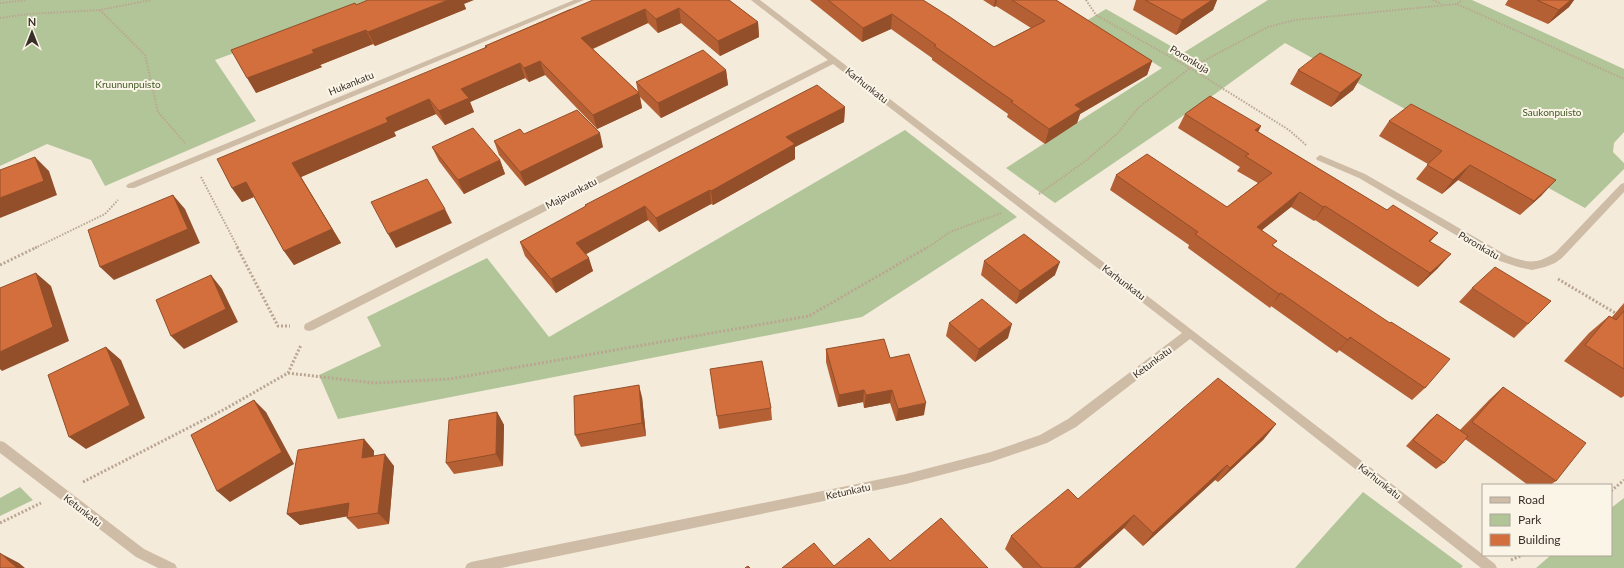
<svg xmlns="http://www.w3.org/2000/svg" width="1624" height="568" viewBox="0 0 1624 568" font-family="Lato,sans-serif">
	<rect width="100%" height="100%" fill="#f4ebdb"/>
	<!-- green -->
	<path fill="#b2c599" d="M 0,0 L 380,0 L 215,60 L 256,121 L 105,186 L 91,160 L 47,144 L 0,166 Z
		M 1268,0 L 1472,0 L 1624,69 L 1624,132 L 1614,143 L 1613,152 L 1624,163 L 1624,169 L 1585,208 L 1285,43 L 1215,94 L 1055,203 L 1006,168 L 1162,68 L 1086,21 L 1106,9 L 1183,53 Z
		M 905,130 L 1017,217 L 862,317 L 338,419 L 319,375 L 381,346 L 367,317 L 487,258 L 549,337 Z
		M 20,487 L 33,500 L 0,516 L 0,498 Z
		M 1363,492 L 1463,566 L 1461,568 L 1295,568 Z
		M 1624,498 L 1624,568 L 1536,568 L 1551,555 L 1611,555 L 1611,508 Z"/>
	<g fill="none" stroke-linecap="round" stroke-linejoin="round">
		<!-- path-far1 -->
		<path stroke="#baa690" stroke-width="2" stroke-dasharray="1.5 1.5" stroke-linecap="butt" d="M 1086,0 L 1096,15 L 1190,68 L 1289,130 L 1306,145
			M 1433,0 L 1442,4
			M 0,3 L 27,0
			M 1457,4 L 1462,0
			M 100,10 L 145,55 L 158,112 L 185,143
			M 0,18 L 29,14 L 100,10 L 151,0
			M 201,177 L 238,248
			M 1039,194 L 1084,162 L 1118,133 L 1138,108 L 1190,68 L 1268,27 L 1295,20 L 1457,4 L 1624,79
			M 35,248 L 105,214 L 118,200
			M 927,248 L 950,232 L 1001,213"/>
		<!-- path -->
		<path stroke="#baa690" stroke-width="3" stroke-dasharray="2 2" stroke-linecap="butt" d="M 237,247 L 278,326 L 290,326
			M 0,265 L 37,247
			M 1558,279 L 1617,314
			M 288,373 L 374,383 L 450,379 L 809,316 L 928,247
			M 83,482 L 225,409 L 288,373 L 301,345
			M 1611,491 L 1624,480
			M 0,523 L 41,503
			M 1511,560 L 1523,555"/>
		<!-- street -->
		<path fill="#cebca6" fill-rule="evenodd" d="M 574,0 L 584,0 L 134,188 L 128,188 L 126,186 L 128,184 Z
			M 751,0 L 760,0 C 1005,187 1252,375 1495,564 L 1497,568 L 1481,568 L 1190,339 L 1076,427 L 1047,443 L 991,462 L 906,484 L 501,568 L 465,568 L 467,564 L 471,562 L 906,474 L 991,452 L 1040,435 L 1068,419 L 1182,333 L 833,64 L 313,330 L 309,331 L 305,330 L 304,327 L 305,324 L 828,60 Z
			M 1320,155 L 1365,174 L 1506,255 C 1527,263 1537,265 1556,252 L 1621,184 L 1624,183 L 1624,192 L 1562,258 L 1555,263 L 1545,267 L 1532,270 L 1518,267 L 1500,261 L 1359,178 L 1317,160 L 1316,158 Z
			M 0,441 L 4,442 L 144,549 L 175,564 L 177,568 L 158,568 L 136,557 L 0,453 Z"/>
	</g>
	<!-- wall -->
	<path fill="#b55f34" d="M 729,0 L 758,22 L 759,37 L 720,56 L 681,23 L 658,33 L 648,23 L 593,49 L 638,92 L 636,82 L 726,70 L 728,85 L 661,118 L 640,97 L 642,108 L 597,129 L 545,75 L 529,82 L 525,78 L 470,102 L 474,112 L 445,125 L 436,114 L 394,132 L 396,136 L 301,177 L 341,243 L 294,265 L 284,251 L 254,197 L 242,202 L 232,188 L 486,47 L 485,46 L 570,9 Z
		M 810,0 L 923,0 L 994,47 L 1031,28 L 996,6 L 994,7 L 983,0 L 1056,0 L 1152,61 L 1147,75 L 1080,114 L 1077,123 L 1045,144 L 1007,117 L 1008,114 L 932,60 L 932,58 L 891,29 L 862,42 Z
		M 1136,0 L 1217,0 L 1213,10 L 1176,35 L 1133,10 Z
		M 1508,0 L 1574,0 L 1569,7 L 1548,24 L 1505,5 Z
		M 464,4 L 466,9 L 375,46 L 373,44 L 320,65 L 322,67 L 256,93 L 356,5 Z
		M 1298,70 L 1362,75 L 1353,90 L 1331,107 L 1290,84 Z
		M 845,107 L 844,122 L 795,147 L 795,159 L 713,205 L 711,204 L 659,232 L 648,220 L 586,254 L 593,271 L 556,293 L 525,256 L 520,242 L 586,207 L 585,205 Z
		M 1185,114 L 1261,126 L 1258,132 L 1387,210 L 1438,233 L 1430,242 L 1438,268 L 1418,287 L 1315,220 L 1314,221 L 1291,207 L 1262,230 L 1274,246 L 1425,388 L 1412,400 L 1339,350 L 1337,353 L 1271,306 L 1270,308 L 1188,248 L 1189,245 L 1110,190 L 1116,175 L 1227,207 L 1258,183 L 1237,171 L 1240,167 L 1178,128 Z
		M 1389,121 L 1542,195 L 1520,215 L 1458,180 L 1442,194 L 1416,179 L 1428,164 L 1379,136 Z
		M 524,134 L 603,147 L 525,186 L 499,155 L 494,141 Z
		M 432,147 L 500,160 L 505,174 L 464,194 L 439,161 Z
		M 984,261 L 1055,275 L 1016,304 L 981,275 Z
		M 1472,288 L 1528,324 L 1514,338 L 1459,302 Z
		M 1624,303 L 1624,396 L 1621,398 L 1564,361 L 1589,333 L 1609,316 L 1612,317 Z
		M 949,323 L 1008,338 L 975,362 L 946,336 Z
		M 826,349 L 890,358 L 924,415 L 896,421 L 890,403 L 864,408 L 863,402 L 838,407 L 826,362 Z
		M 1503,387 L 1556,481 L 1550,485 L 1528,485 L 1465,439 L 1444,463 L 1436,469 L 1406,446 L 1430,420 L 1437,414 L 1460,430 L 1489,400 Z
		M 642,397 L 646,436 L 581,447 L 575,435 Z
		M 771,408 L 772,420 L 719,429 L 717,416 Z
		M 497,412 L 504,425 L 503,466 L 454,474 L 446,463 Z
		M 1276,424 L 1263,440 L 1218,482 L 1215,480 L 1143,546 L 1124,528 L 1080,568 L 1023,568 L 1005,549 L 1011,536 L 1078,499 Z
		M 364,439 L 374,451 L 374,456 L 394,466 L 389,524 L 358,529 L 347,518 L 347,516 L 300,525 L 287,514 Z"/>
	<!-- shaded-wall -->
	<path fill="#934e2a" d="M 448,0 L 474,0 L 464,4 L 466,9 L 375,46 L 368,32 Z
		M 995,0 L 997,0 L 996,6 L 994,7 Z
		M 1209,0 L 1217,0 L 1213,10 L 1176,35 L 1182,20 Z
		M 1569,0 L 1574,0 L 1569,7 L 1548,24 L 1559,10 Z
		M 679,8 L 681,23 L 658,33 L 656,19 Z
		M 645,9 L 648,23 L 585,52 L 581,38 Z
		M 892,14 L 891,29 L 862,42 L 863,28 Z
		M 758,22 L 759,37 L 720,56 L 718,41 Z
		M 366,30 L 373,44 L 320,65 L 322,67 L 256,93 L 247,78 L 312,50 Z
		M 540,61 L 545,75 L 529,82 L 524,68 Z
		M 1152,61 L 1147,75 L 1080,114 L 1077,123 L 1045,144 L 1049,129 L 1075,105 Z
		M 520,63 L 525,78 L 470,102 L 474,112 L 445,125 L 439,111 L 461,89 Z
		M 726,70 L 728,85 L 661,118 L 658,103 Z
		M 1362,75 L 1353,90 L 1331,107 L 1340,93 Z
		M 639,93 L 642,108 L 597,129 L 593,115 Z
		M 429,99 L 436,114 L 394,132 L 396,136 L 301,177 L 341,243 L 294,265 L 284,251 L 292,163 L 386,118 Z
		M 845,107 L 844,122 L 795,147 L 795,159 L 713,205 L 711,191 L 786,137 Z
		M 1261,126 L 1253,141 L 1255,130 Z
		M 600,133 L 603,147 L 525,186 L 520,172 Z
		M 35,157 L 49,171 L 57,195 L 0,218 L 0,198 Z
		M 500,160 L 505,174 L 464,194 L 458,180 Z
		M 1470,165 L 1458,180 L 1442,194 L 1453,180 Z
		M 1556,180 L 1542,195 L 1520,215 L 1534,201 Z
		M 246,182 L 256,196 L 242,202 L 232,188 Z
		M 710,190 L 711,204 L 659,232 L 656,218 Z
		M 1300,192 L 1291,207 L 1248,241 L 1257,227 Z
		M 173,195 L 185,209 L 200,243 L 114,280 L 100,267 Z
		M 645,206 L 648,220 L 581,257 L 576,243 Z
		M 1325,206 L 1315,220 L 1314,221 L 1323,207 Z
		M 445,209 L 452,223 L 396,248 L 388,234 Z
		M 1451,254 L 1438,268 L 1418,287 L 1430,273 Z
		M 589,258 L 593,271 L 556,293 L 551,279 Z
		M 1060,262 L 1055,275 L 1016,304 L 1020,291 Z
		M 36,273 L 51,286 L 69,341 L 2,371 L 0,369 L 0,352 Z
		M 211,275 L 222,289 L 238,322 L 184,349 L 171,336 Z
		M 1281,293 L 1271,306 L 1270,308 L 1279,294 Z
		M 1012,324 L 1008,338 L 975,362 L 979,349 Z
		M 1350,337 L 1339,350 L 1337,353 L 1348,340 Z
		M 106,347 L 121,360 L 145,418 L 86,449 L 69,437 Z
		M 639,385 L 642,397 L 646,436 L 642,423 Z
		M 864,390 L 863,402 L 838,407 L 839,395 Z
		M 892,390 L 890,403 L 864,408 L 866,395 Z
		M 254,400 L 266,412 L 294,464 L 230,502 L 217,491 Z
		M 926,403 L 924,415 L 896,421 L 898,409 Z
		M 497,412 L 504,425 L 503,466 L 496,454 Z
		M 1276,424 L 1263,440 L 1218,482 L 1230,468 Z
		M 364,439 L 374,451 L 372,469 L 362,458 Z
		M 385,454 L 394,466 L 389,524 L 378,513 Z
		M 1227,465 L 1215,480 L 1143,546 L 1153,533 Z
		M 349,503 L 360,514 L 300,525 L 287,514 Z
		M 1134,515 L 1124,528 L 1080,568 L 1074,568 Z
		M 0,553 L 19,563 L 25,568 L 17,568 Z"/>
	<!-- building -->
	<path fill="#d26f3c" stroke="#934e2a" d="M 368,0 L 448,0 L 368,32 L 366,30 L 312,50 L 314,53 L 247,78 L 231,50 L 355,3 L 356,5 Z
		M 593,0 L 729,0 L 758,22 L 718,41 L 679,8 L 656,19 L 645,9 L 581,38 L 639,93 L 593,115 L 540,61 L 524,68 L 520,63 L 461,89 L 469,98 L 439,111 L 429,99 L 386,118 L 388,122 L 292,163 L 332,229 L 284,251 L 246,182 L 232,188 L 217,159 L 487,47 L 485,46 Z
		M 828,0 L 923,0 L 950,17 L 994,47 L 1045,21 L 1012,0 L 1056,0 L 1152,61 L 1075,105 L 1081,109 L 1049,129 L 1011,102 L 1013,101 L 934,46 L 936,45 L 892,14 L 863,28 Z
		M 1145,0 L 1212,0 L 1182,20 Z
		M 1537,0 L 1571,0 L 1559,10 Z
		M 703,50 L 726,70 L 658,103 L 636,82 Z
		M 1320,53 L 1362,75 L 1340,93 L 1298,70 Z
		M 817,85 L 845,107 L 786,137 L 795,144 L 711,191 L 710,190 L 656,218 L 645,206 L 576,243 L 589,258 L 551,279 L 520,242 L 586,206 L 585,205 Z
		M 1210,96 L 1261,126 L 1255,130 L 1387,210 L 1393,205 L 1438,233 L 1429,241 L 1451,254 L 1430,273 L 1325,206 L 1323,207 L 1300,192 L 1257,227 L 1277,241 L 1272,245 L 1390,323 L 1391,322 L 1450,359 L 1425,388 L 1350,337 L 1348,340 L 1281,293 L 1279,294 L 1195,234 L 1198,232 L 1116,175 L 1147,154 L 1227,207 L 1272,173 L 1245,156 L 1249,154 L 1185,114 Z
		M 1411,104 L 1556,180 L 1534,201 L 1470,165 L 1453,180 L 1427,165 L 1442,151 L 1389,121 Z
		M 577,110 L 600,133 L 520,172 L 494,141 L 520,129 L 524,134 Z
		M 473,128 L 500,160 L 458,180 L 432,147 Z
		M 35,157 L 44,181 L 0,198 L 0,170 Z
		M 427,179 L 445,209 L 388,234 L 371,202 Z
		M 173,195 L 188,229 L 100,267 L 88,230 Z
		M 1024,234 L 1060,262 L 1020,291 L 984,261 Z
		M 1495,267 L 1551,301 L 1528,324 L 1472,288 Z
		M 36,273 L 53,327 L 0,352 L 0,288 Z
		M 211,275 L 226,309 L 171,336 L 156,300 Z
		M 982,299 L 1012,324 L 979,349 L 949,323 Z
		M 1624,311 L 1624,369 L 1585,345 L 1609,316 L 1616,320 Z
		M 884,339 L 890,358 L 909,354 L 926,403 L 898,409 L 892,390 L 866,395 L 864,390 L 839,395 L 826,349 Z
		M 106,347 L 130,405 L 69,437 L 48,375 Z
		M 762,361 L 771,408 L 717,416 L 710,369 Z
		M 1218,378 L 1276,424 L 1230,468 L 1227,465 L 1153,533 L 1134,515 L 1074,568 L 1042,568 L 1011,536 L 1068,489 L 1078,499 Z
		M 639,385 L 642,423 L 575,435 L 574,396 Z
		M 1503,387 L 1586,443 L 1556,481 L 1472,422 Z
		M 254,400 L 282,452 L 217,491 L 191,435 Z
		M 497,412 L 496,454 L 446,463 L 449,420 Z
		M 1437,414 L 1468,436 L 1444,463 L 1413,440 Z
		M 364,439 L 362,458 L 385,454 L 378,513 L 347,518 L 349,503 L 287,514 L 298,450 Z
		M 941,518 L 988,568 L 782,568 L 814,543 L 834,566 L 869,538 L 890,561 Z
		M 0,553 L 17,568 L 0,568 Z
		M 748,566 L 750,568 L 745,568 Z"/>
	<g text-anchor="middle" stroke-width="4" stroke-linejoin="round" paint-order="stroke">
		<!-- street labels -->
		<g font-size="10" fill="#392f27" stroke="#fbf5e8">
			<text transform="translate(1190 59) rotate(31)" y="4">Poronkuja</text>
			<text transform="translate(351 83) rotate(-22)" y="4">Hukankatu</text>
			<text transform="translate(867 85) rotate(38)" y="4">Karhunkatu</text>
			<text transform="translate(571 193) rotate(-27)" y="4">Majavankatu</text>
			<text transform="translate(1479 245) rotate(30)" y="4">Poronkatu</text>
			<text transform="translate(1124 282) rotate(37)" y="4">Karhunkatu</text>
			<text transform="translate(1152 362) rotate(-37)" y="4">Ketunkatu</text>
			<text transform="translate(1380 481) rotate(38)" y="4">Karhunkatu</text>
			<text transform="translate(848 491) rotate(-12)" y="4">Ketunkatu</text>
			<text transform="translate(83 510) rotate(38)" y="4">Ketunkatu</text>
		</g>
		<!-- park labels -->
		<g font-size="10" fill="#435a28" stroke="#fbf5e8">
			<text x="128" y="88">Kruununpuisto</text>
			<text x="1552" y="116">Saukonpuisto</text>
		</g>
	</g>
	<!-- legend -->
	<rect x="1482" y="484" width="130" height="72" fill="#fbf5e8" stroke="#ada69b"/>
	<rect x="1490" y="497" width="20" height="6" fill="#cebca6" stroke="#ada69b"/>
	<text x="1518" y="504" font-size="12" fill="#392f27">Road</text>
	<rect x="1490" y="514" width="20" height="12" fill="#b2c599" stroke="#ada69b"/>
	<text x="1518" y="524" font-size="12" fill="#392f27">Park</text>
	<rect x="1490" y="534" width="20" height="12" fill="#d26f3c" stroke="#ada69b"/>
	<text x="1518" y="544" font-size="12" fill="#392f27">Building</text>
	<!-- north arrow -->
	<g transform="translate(32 32)" stroke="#fbf5e8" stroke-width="3" paint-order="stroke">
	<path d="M0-3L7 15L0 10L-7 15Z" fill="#392f27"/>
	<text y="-6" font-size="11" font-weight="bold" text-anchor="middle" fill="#392f27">N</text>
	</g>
</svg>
